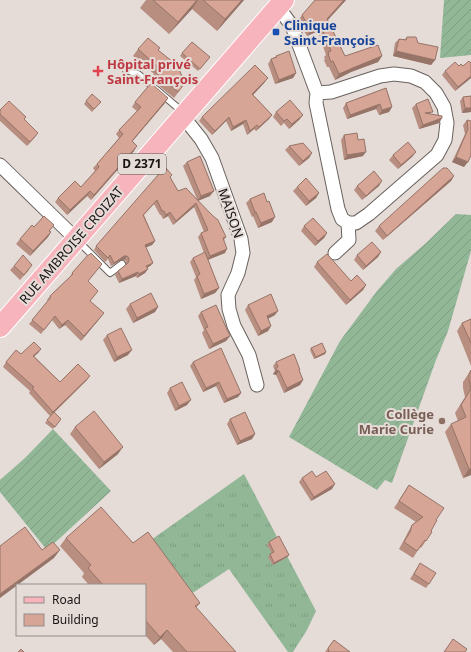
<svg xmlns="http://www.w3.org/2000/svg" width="471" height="652" viewBox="0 0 471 652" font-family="'Noto Sans',sans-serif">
	<defs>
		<pattern id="grass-tufts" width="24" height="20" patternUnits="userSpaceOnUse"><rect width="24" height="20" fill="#92b797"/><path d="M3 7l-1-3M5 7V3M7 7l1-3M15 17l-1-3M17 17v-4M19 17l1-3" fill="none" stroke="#7d9c81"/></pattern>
		<pattern id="garden-furrows" width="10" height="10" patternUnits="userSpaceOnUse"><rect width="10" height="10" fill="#92b797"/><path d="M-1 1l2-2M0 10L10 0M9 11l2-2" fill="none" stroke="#7d9c81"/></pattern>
	</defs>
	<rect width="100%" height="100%" fill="#e5dcd8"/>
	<!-- grass -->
	<path fill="url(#grass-tufts)" d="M 244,474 L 316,611 L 307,630 L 293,652 L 288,652 L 229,569 L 191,594 L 151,540 Z"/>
	<!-- garden -->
	<path fill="url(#garden-furrows)" d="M 444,0 L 471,0 L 471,55 L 440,58 Z
		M 456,214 L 471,215 L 471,251 L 448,331 L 436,360 L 392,483 L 385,480 L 377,490 L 289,437 L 340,341 L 377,291 L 396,269 L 426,243 Z
		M 53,429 L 111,491 L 47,550 L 0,492 L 0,480 L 25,458 Z"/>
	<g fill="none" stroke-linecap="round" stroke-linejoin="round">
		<defs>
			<path id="lane" d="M 126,70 L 138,74 L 184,113
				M 78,241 L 110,273 L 122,264"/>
			<path id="street" d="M 277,9 L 284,15 L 292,26 L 317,93 L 316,103 L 338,209 L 342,219 L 348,223 L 356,223 L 369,214 L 437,155 L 445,140 L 447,123 L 444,107 L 436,93 L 425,82 L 411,76 L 394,74 L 380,76 L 331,92 L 317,93
				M 181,118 L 189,124 L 201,139 L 212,158 L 241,239 L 243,253 L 238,273 L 228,295 L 229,309 L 234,326 L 249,355 L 257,385
				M 0,165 L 76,239
				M 335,253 L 349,240 L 348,223"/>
			<path id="primary" d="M 0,327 L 284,0"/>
		</defs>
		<!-- lane casing -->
		<use href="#lane" stroke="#69615d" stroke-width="8"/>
		<!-- street casing -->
		<use href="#street" stroke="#69615d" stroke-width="15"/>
		<!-- primary casing -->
		<use href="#primary" stroke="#fff" stroke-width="22"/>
		<!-- lane -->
		<use href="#lane" stroke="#fff" stroke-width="6"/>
		<!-- street -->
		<use href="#street" stroke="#fff" stroke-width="13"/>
		<!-- primary -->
		<use href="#primary" stroke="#f8b4bd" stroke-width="20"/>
	</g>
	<!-- wall -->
	<path fill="#b88e80" d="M 146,0 L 244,0 L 217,31 L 192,9 L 169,34 L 140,8 Z
		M 346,0 L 328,20 L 345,56 L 382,56 L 378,62 L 351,72 L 335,80 L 329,67 L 327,67 L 324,60 L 325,59 L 324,57 L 326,55 L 318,31 L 307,36 L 298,21 L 302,15 Z
		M 407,37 L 435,60 L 431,65 L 393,56 L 395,43 L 399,39 L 405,39 Z
		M 138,49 L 158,50 L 180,90 L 174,98 L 153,81 L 154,81 L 151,78 L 154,74 L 133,56 Z
		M 182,53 L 210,57 L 198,71 L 180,56 Z
		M 276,56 L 296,73 L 293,78 L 275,84 L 268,64 L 271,59 L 275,57 Z
		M 471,63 L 471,78 L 455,91 L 442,75 L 445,71 L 459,66 L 463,66 Z
		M 265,82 L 253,95 L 272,115 L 269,119 L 256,131 L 254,129 L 247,135 L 243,124 L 231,131 L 226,121 L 212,135 L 199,121 L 202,117 Z
		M 386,88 L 392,107 L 389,112 L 379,115 L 376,109 L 347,119 L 343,108 L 346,103 Z
		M 471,96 L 471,112 L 462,113 L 460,101 L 463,97 Z
		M 86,101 L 101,102 L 92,112 L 84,104 Z
		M 135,102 L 165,103 L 132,142 L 134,151 L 91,200 L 87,196 L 67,215 L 55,202 L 58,198 L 81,187 L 95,171 L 93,168 L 97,164 L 119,138 L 116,134 L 119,130 L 137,111 L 132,107 Z
		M 416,104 L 431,114 L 442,118 L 439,123 L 419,129 L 412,108 Z
		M 0,110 L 24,120 L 35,137 L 27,146 L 0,121 Z
		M 276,112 L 300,119 L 289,129 L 284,123 L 281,126 L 273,117 Z
		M 467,120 L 471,121 L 464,167 L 452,162 L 465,134 L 463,125 Z
		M 344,135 L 358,140 L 363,156 L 344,160 L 341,140 Z
		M 289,146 L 312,153 L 309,158 L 299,166 L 285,150 Z
		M 393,155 L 413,156 L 398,169 L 389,160 Z
		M 187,162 L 210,196 L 198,201 L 226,237 L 224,240 L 225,253 L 208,260 L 219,288 L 215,293 L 201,299 L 194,280 L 196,277 L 190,262 L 193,258 L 204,253 L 198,237 L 201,233 L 204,232 L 194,207 L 173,225 L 168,216 L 163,219 L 161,215 L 160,215 L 154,204 L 144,215 L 155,241 L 152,245 L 146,247 L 153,263 L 150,266 L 147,268 L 148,269 L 145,273 L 137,278 L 136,276 L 119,283 L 115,275 L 118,271 L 126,265 L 126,262 L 124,260 L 121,260 L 111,266 L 108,259 L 105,262 L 94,250 L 96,246 L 170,178 L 178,191 L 197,199 L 183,166 Z
		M 454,176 L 451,181 L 383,240 L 375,231 L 379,226 Z
		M 357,186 L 379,186 L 362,200 L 354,190 Z
		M 297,187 L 319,193 L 316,198 L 306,206 L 293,191 Z
		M 250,199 L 272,222 L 258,228 L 253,216 L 252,217 L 246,203 Z
		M 304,226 L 327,233 L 324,238 L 315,246 L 301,231 Z
		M 34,227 L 50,231 L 51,232 L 48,237 L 30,256 L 16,244 L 20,239 Z
		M 381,252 L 378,257 L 363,270 L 354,260 L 357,255 Z
		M 317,262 L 351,281 L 366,285 L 363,290 L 346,305 L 314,267 Z
		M 102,264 L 88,281 L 90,301 L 101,317 L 81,341 L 65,325 L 59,329 L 52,320 L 41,334 L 29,324 L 48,301 L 47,300 L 50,296 L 70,277 L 72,273 Z
		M 14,266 L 29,270 L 20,280 L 10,270 Z
		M 130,304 L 158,307 L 155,312 L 133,323 L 126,309 Z
		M 248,305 L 275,315 L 268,319 L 271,326 L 268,331 L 258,336 L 245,310 Z
		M 201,312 L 230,336 L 226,341 L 209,349 L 202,333 L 204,330 L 198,316 Z
		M 471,319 L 471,366 L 457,331 L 462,323 Z
		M 107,335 L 128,355 L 114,362 L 103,340 Z
		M 311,348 L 326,352 L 325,354 L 314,359 L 310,350 Z
		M 41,349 L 38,353 L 34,356 L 60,382 L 87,380 L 54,413 L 61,419 L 53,429 L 45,423 L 51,415 L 50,416 L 29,393 L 30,391 L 3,367 L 6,362 L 21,354 Z
		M 193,362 L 241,393 L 238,397 L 224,403 L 216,386 L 203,392 L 190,366 Z
		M 276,362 L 299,371 L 303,380 L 300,385 L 284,393 L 276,375 L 273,374 L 275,371 L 273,366 Z
		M 471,370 L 471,475 L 463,478 L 445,432 L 451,424 L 458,421 L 455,413 L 465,397 L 463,388 L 463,382 Z
		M 170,388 L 187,405 L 175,411 L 167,393 Z
		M 230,419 L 255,434 L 252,439 L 237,445 L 227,424 Z
		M 75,427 L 118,454 L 99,469 L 70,434 Z
		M 316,477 L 332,489 L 311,501 L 299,482 L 302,478 Z
		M 409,485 L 436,520 L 431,531 L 432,532 L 421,548 L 420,547 L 413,558 L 399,549 L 405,538 L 408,532 L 412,525 L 416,522 L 394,508 Z
		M 66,538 L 133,543 L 200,603 L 196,608 L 236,652 L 173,652 L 161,639 L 154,645 L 145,635 L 145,585 L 89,585 L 82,577 L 84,573 L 60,546 Z
		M 269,542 L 289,555 L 287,557 L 273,565 L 268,557 L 270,554 L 272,553 L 267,545 Z
		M 417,568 L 429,584 L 426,588 L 410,579 Z
		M 334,640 L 350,652 L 325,652 Z"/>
	<!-- shaded-wall -->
	<path fill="#967468" d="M 197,0 L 198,0 L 192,9 L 169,34 L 178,22 Z
		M 242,0 L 244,0 L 217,31 L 225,19 Z
		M 344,0 L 346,0 L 323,25 L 327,19 Z
		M 321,26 L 318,31 L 307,36 L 311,31 Z
		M 396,51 L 435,60 L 431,65 L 393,56 Z
		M 382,56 L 378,62 L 351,72 L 335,80 L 339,74 L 355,67 Z
		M 296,73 L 293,78 L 275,84 L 279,80 Z
		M 471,76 L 471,78 L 455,91 L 458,87 Z
		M 268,78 L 265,82 L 250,98 L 252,94 Z
		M 168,98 L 165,103 L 128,146 L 132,141 Z
		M 380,104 L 376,109 L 347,119 L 350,115 Z
		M 392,107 L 389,112 L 379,115 L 382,110 Z
		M 465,108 L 471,108 L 471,112 L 462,113 Z
		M 272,115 L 269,119 L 256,131 L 259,127 Z
		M 303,115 L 300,119 L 289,129 L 292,124 Z
		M 229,117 L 226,121 L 212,135 L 215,131 Z
		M 442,118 L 439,123 L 419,129 L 423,125 Z
		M 246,120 L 243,124 L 231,131 L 233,127 Z
		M 257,125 L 254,129 L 247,135 L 250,131 Z
		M 38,133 L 35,137 L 27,146 L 30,142 Z
		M 137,146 L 134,151 L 91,200 L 94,195 Z
		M 366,152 L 363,156 L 344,160 L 347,155 Z
		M 416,152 L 413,156 L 398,169 L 401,165 Z
		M 312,153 L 309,158 L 299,166 L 303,161 Z
		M 456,157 L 468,162 L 464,167 L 452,162 Z
		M 454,176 L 451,181 L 383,240 L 387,236 Z
		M 382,181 L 379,186 L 362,200 L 366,196 Z
		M 90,191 L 87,196 L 67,215 L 70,210 Z
		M 214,191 L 210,196 L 197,201 L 201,196 Z
		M 319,193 L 316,198 L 306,206 L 309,201 Z
		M 196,203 L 194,207 L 173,225 L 176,221 Z
		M 170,212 L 168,216 L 163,219 L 166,215 Z
		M 255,212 L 256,212 L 253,216 L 252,217 Z
		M 275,217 L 272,222 L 258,228 L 261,223 Z
		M 51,232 L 48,237 L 30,256 L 33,251 Z
		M 327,233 L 324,238 L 315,246 L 318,241 Z
		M 155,241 L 152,245 L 142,249 L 145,245 Z
		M 227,249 L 225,253 L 207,260 L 210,256 Z
		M 381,252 L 378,257 L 363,270 L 366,266 Z
		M 124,256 L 127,256 L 124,260 L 121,260 L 111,266 L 114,263 Z
		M 153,263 L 150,266 L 144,269 L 146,266 Z
		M 148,269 L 145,273 L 137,278 L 139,274 Z
		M 138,272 L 136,276 L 119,283 L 122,279 Z
		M 366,285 L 363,290 L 346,305 L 350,300 Z
		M 219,288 L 215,293 L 201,299 L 204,294 Z
		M 158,307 L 155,312 L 133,323 L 137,318 Z
		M 278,311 L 275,315 L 263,321 L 267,316 Z
		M 104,313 L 101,317 L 81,341 L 84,336 Z
		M 68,320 L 65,325 L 59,329 L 62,325 Z
		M 271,326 L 268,331 L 258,336 L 261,331 Z
		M 230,336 L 226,341 L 209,349 L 213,344 Z
		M 41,349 L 38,353 L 30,360 L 33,356 Z
		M 132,350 L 128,355 L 114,362 L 117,357 Z
		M 326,352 L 325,354 L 314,359 L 316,357 Z
		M 276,370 L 279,371 L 276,375 L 273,374 Z
		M 90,376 L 87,380 L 50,416 L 53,412 Z
		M 303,380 L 300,385 L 284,393 L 287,388 Z
		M 219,382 L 216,386 L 203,392 L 206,388 Z
		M 241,393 L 238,397 L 224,403 L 227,399 Z
		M 191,400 L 187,405 L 175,411 L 179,406 Z
		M 255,434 L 252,439 L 237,445 L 240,441 Z
		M 123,447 L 118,454 L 99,469 L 104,462 Z
		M 469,469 L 471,469 L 471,475 L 463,478 Z
		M 335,484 L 332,489 L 311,501 L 314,497 Z
		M 60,550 L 54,558 L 0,598 L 0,594 Z
		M 289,555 L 287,557 L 273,565 L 274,563 Z
		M 167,630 L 161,639 L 154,645 L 160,637 Z"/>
	<!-- building -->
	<path fill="#d6a595" stroke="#967468" d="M 153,0 L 197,0 L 178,22 Z
		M 203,0 L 242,0 L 225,19 Z
		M 315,0 L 344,0 L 327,19 L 345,56 L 378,45 L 382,56 L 355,67 L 339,74 L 333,61 L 331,62 L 328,54 L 329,54 L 328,52 L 331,51 L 321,26 L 311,31 L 302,15 Z
		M 407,37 L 416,37 L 418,43 L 438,47 L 435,60 L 396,51 L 399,39 L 406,40 Z
		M 148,38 L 160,48 L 158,50 L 173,62 L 175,60 L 185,83 L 178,92 L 158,75 L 158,74 L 155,72 L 159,68 L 138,49 Z
		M 192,42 L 210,57 L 200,69 L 182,53 Z
		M 289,51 L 296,73 L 279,80 L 271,59 L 277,57 L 276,56 Z
		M 469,61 L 471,63 L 471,76 L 458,87 L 445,71 L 455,62 L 459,66 L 461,64 L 463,66 Z
		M 255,65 L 268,78 L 252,94 L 272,115 L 259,127 L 257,125 L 250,131 L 246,120 L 233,127 L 229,117 L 215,131 L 202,117 Z
		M 151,83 L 168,98 L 132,141 L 137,146 L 94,195 L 90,191 L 70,210 L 58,198 L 75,181 L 81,187 L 99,167 L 97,164 L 123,134 L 119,130 L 141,107 L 135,102 Z
		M 386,88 L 392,107 L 382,110 L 380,104 L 350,115 L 346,103 Z
		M 92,94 L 101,102 L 94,109 L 86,101 Z
		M 471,96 L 471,108 L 465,108 L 463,97 Z
		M 428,99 L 433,112 L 425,113 L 442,116 L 442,118 L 423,125 L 416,104 Z
		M 290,100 L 303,115 L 292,124 L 287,119 L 284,121 L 276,112 Z
		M 9,101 L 26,117 L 24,119 L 38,133 L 30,142 L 0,114 L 0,110 Z
		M 467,120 L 471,121 L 471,155 L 468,162 L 456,157 L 468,129 Z
		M 357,133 L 358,140 L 364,139 L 366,152 L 347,155 L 344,135 Z
		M 408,142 L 416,152 L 401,165 L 393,155 Z
		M 303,143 L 312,153 L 303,161 L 289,146 Z
		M 200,156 L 214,191 L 201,196 L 187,162 Z
		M 165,167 L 172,175 L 170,177 L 178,191 L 186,188 L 212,215 L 218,220 L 226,237 L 223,238 L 227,249 L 210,256 L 201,233 L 208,230 L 196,203 L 176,221 L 170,212 L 166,215 L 164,211 L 162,211 L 157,200 L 143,215 L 155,241 L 145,245 L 153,263 L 146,266 L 148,269 L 139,274 L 138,272 L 122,279 L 118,271 L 128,263 L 129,260 L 129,258 L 127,256 L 124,256 L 114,263 L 110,255 L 108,258 L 96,246 Z
		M 443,168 L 447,168 L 454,176 L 387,236 L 379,226 Z
		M 374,171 L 382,181 L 366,196 L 357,186 Z
		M 306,178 L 319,193 L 309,201 L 297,187 Z
		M 264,193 L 267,202 L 269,201 L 275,217 L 261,223 L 256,212 L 255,212 L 250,199 Z
		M 44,216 L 54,225 L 49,231 L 51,232 L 33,251 L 20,239 L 32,225 L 34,227 Z
		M 313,218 L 327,233 L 318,241 L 304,226 Z
		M 372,242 L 381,252 L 366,266 L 357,255 Z
		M 205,252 L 219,288 L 204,294 L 197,276 L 200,274 L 193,258 Z
		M 91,253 L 102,264 L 88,281 L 98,291 L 90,301 L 104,313 L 84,336 L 68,320 L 62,325 L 55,316 L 44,330 L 32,320 L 51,297 L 50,296 L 73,274 L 72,273 L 88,255 L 89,255 Z
		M 327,254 L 351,281 L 357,275 L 366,285 L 350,300 L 317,262 Z
		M 23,255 L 32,265 L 24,275 L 14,266 Z
		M 151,293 L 158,307 L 137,318 L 130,304 Z
		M 271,294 L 278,311 L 267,316 L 271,326 L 261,331 L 248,305 Z
		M 216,305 L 230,336 L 213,344 L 205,328 L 208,327 L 201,312 Z
		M 471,319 L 471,343 L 462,323 Z
		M 121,328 L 132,350 L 117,357 L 107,335 Z
		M 34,342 L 41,349 L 33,356 L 60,382 L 78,364 L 90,376 L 53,412 L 32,388 L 34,387 L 6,362 L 16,350 L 21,354 Z
		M 322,343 L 326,352 L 316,357 L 311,348 Z
		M 221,348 L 241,393 L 227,399 L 219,382 L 206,388 L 193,362 Z
		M 294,354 L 300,370 L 299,370 L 303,380 L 287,388 L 279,371 L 276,370 L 278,366 L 276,362 Z
		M 471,370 L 471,469 L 469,469 L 451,424 L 466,417 L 461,405 L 471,389 L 469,380 L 469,374 Z
		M 182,382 L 191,400 L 179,406 L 170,388 Z
		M 94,411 L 123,447 L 104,462 L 75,427 Z
		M 54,412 L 61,419 L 55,427 L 47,420 Z
		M 245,412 L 255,434 L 240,441 L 230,419 Z
		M 312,471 L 316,477 L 326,471 L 335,484 L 314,497 L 302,478 Z
		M 409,485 L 444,508 L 436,520 L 437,520 L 431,531 L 432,532 L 426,541 L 425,540 L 417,551 L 404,542 L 410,532 L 412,525 L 423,517 L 399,501 Z
		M 101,507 L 133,543 L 148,532 L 200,603 L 195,606 L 236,652 L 187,652 L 167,630 L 160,637 L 145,620 L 145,585 L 103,585 L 88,568 L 91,565 L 66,538 Z
		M 25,527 L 42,550 L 53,542 L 60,550 L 0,594 L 0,546 Z
		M 279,536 L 289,555 L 274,563 L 270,554 L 274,552 L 269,542 Z
		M 420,563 L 436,573 L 429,584 L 414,574 Z
		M 453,639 L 467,649 L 465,652 L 444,652 Z
		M 334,640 L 350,652 L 329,652 L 328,648 Z
		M 21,649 L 24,652 L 18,652 Z"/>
	<!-- markers -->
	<rect fill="#1a4fb4" stroke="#e5dcd8" stroke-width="1.5" x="272" y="28" width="8" height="8" rx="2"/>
	<path fill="#e0444e" stroke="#e5dcd8" stroke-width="1.5" d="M96 65h4v4h4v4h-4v4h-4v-4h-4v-4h4z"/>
	<circle fill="#8d6e63" stroke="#e5dcd8" stroke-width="1.5" cx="442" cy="421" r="4"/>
	<g text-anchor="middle" stroke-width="4" stroke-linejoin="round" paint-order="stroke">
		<!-- shield labels -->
		<rect fill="#e5dcd8" stroke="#56504e" stroke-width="1" x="118" y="154" width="48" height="20" rx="3"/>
		<g font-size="12" font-weight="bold" fill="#181413">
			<text x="142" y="168">D 2371</text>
		</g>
		<!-- transit labels -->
		<g font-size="13" font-weight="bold" fill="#164399" stroke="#e5dcd8" text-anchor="start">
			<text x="284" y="30">Clinique<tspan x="284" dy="15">Saint-François</tspan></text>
		</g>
		<!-- health labels -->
		<g font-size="13" font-weight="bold" fill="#be3a42" stroke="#e5dcd8" text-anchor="start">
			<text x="107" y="69">Hôpital privé<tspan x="107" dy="15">Saint-François</tspan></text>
		</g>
		<!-- street labels -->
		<g font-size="13" fill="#181413" stroke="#e5dcd8">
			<text transform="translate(231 213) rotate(71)" y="5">MAISON</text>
			<text transform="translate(71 245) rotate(-49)" y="5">RUE AMBROISE CROIZAT</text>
		</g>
		<!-- education labels -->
		<g font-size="13" font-weight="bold" fill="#785e54" stroke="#e5dcd8" text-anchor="end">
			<text x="434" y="419">Collège<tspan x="434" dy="15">Marie Curie</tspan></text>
		</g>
	</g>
	<!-- legend -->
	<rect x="16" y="584" width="130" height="52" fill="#e5dcd8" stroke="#938c89"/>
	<rect x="24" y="597" width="20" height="6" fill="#f8b4bd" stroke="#938c89"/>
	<text x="52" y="604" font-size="12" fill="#181413">Road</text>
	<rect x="24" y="614" width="20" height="12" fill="#d6a595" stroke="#938c89"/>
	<text x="52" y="624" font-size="12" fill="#181413">Building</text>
</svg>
